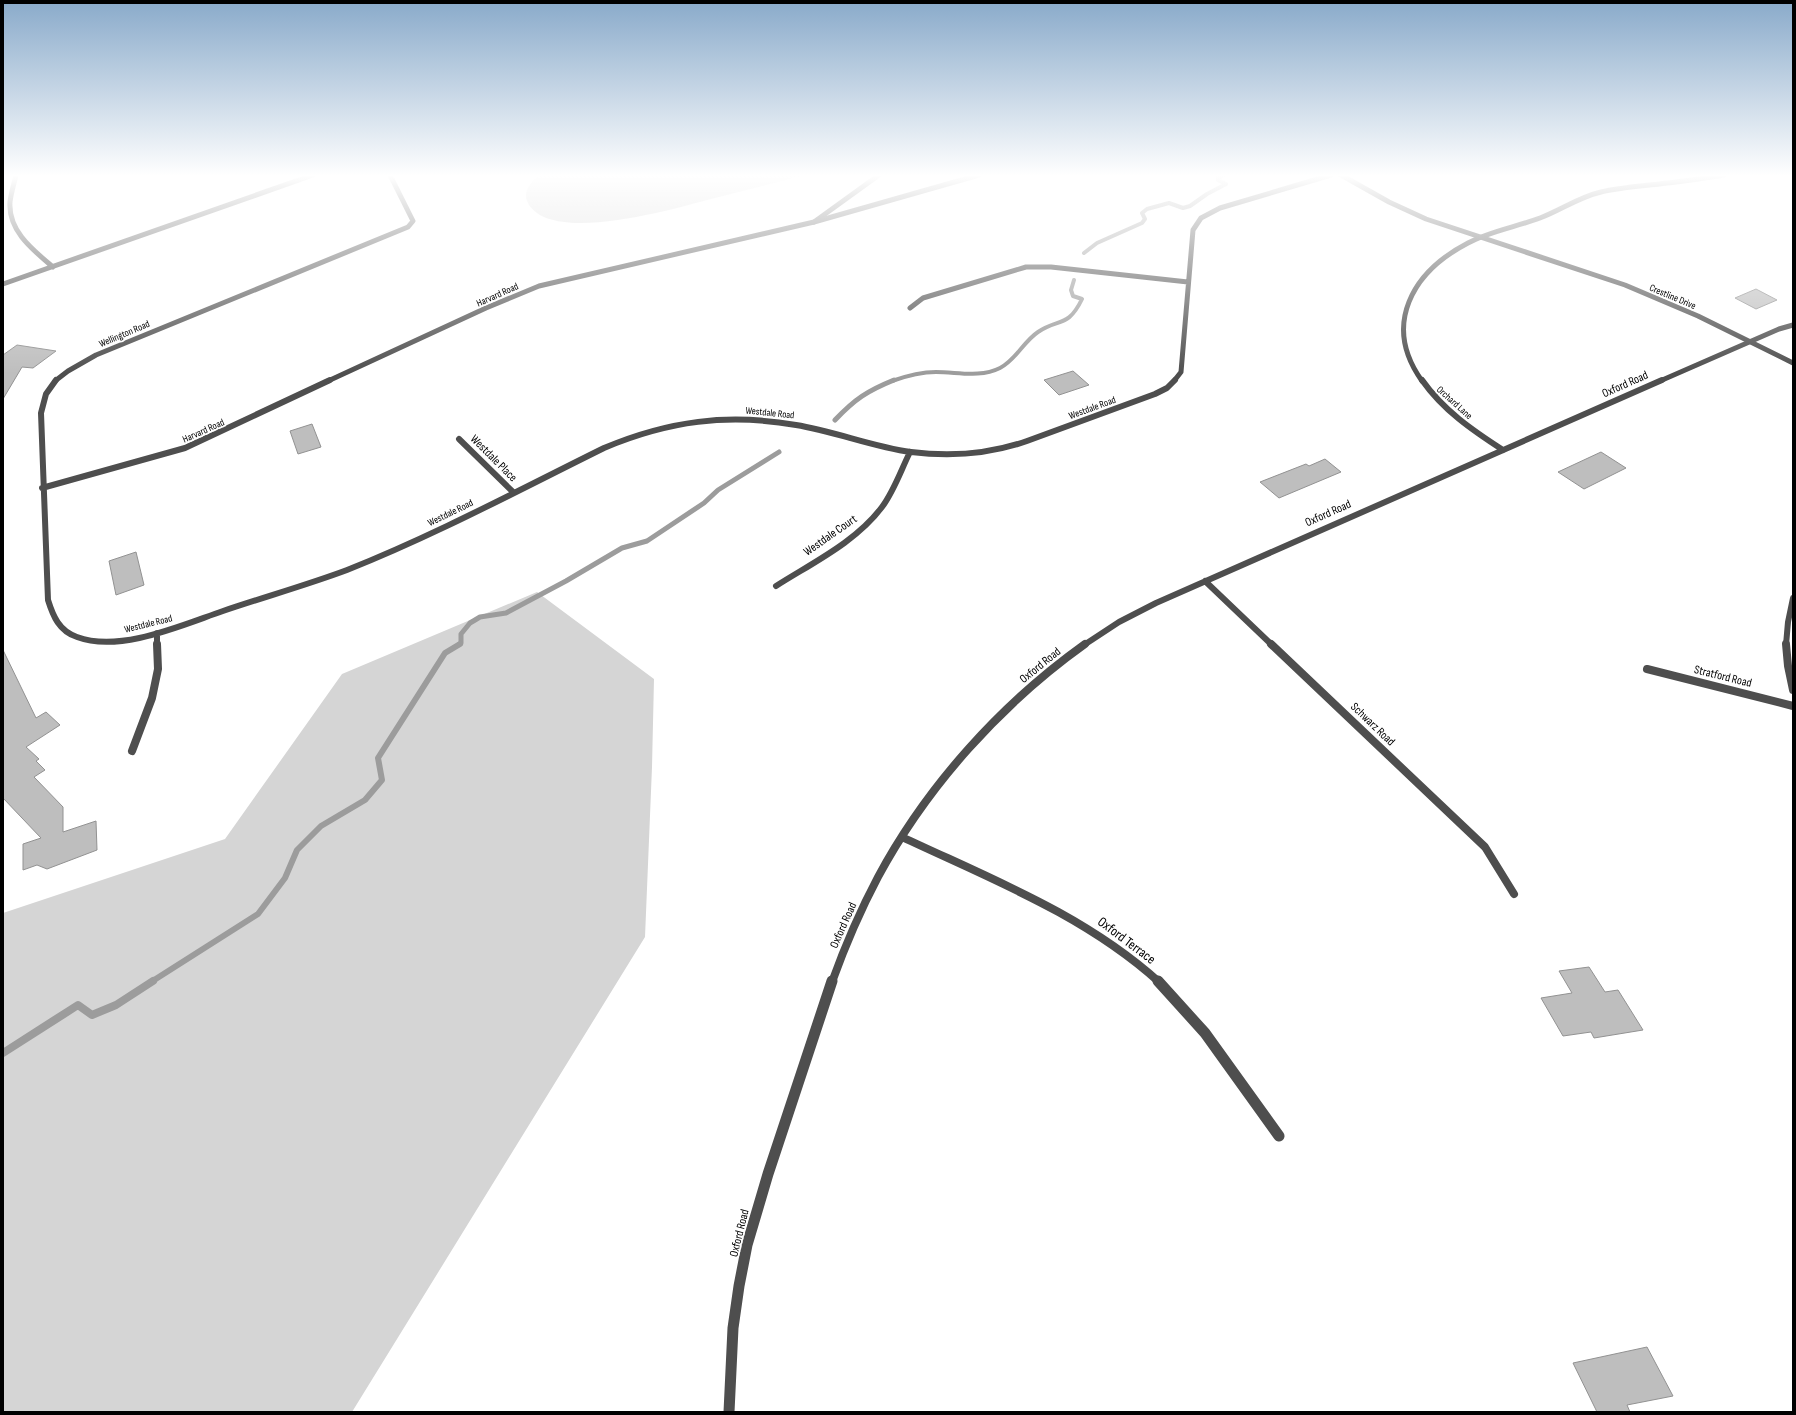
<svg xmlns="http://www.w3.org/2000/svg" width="1796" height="1415" viewBox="0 0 1796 1415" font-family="'Sofia Sans Condensed',sans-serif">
	<rect width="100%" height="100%" fill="#fff"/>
	<!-- green -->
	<path fill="#d5d5d5" d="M 539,175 L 805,175 C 774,183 743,191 711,199 C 676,208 547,247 527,201 C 523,191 532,181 539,175 Z
		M 537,592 L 654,679 L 652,767 L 645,937 L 352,1412 L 3,1412 L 3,913 L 225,839 L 342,674 Z"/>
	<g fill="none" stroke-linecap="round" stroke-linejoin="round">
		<!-- stream-far3 -->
		<path stroke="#9c9c9c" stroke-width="4" d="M 1084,253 L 1097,243 L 1142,223 L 1145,219 L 1142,213 L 1147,209 L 1169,203 L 1183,208 L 1190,206 L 1207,194 L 1226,184 L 1218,180 L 1218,178 L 1224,175
			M 892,381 C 906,376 921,372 936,372 C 958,372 980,378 1000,368 C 1016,360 1023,342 1038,332 C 1059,318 1068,328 1082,299 L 1073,296 L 1071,290 L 1074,280"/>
		<!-- stream-far2 -->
		<path stroke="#9c9c9c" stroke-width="5" d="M 835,420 C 855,399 867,391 894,380
			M 458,645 L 461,643 L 461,634 L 470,623 L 480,617 L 506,613 L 566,581 L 622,548 L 647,541 L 704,503 L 718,490 L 779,452"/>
		<!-- stream-far1 -->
		<path stroke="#9c9c9c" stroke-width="6" d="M 151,982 L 258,914 L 285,878 L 297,850 L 321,826 L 365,800 L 382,780 L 378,758 L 445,653 L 460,644"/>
		<!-- stream -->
		<path stroke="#9c9c9c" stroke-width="8" d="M 3,1053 L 78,1005 L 92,1015 L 116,1005 L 153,981"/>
	</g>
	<!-- building -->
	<path fill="#bebebe" stroke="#929292" d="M 1756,289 L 1777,300 L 1756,309 L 1735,298 Z
		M 17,345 L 56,351 L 33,368 L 22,367 L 3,399 L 3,355 Z
		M 1073,371 L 1089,385 L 1059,395 L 1044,380 Z
		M 312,424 L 321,447 L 298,454 L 290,431 Z
		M 1601,452 L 1626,468 L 1584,489 L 1558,472 Z
		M 1325,459 L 1341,472 L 1279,498 L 1260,482 L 1306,464 L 1309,466 Z
		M 136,552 L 144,585 L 116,595 L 109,561 Z
		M 3,650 L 36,718 L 46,712 L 60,725 L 26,747 L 39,759 L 36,761 L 45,770 L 34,777 L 63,807 L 63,832 L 96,821 L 97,850 L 47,869 L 37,865 L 23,870 L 23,844 L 41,838 L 3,798 Z
		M 1589,967 L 1605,992 L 1618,990 L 1643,1030 L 1594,1038 L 1591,1032 L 1563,1036 L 1541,998 L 1572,993 L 1559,971 Z
		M 1647,1347 L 1673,1396 L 1627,1405 L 1630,1412 L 1597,1412 L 1573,1363 Z"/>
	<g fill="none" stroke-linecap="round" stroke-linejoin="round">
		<!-- service -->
		<path stroke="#4e4e4e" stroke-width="5" d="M 814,222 L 879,175"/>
		<!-- minor-far3 -->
		<path stroke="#4e4e4e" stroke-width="5" d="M 16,175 C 14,184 11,193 10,202 C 8,231 33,250 53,267
			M 3,284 L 313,175
			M 910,308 L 923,298 L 1026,267 L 1051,267 L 1188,282
			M 55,381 L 68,371 L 96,355 L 408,227 L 413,221 L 390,175
			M 328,381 L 486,308 L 539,286 L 814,222 L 979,175
			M 1174,381 L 1181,372 L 1193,230 L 1201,218 L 1220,208 L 1331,175
			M 1422,381 C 1382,325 1412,272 1468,243 C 1490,231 1516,227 1540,218 C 1561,210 1579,197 1601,192 C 1622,187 1645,186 1667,183 C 1686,181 1705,178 1724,175
			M 1660,381 L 1779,329 L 1793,325"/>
		<!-- minor-far2 -->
		<path stroke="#4e4e4e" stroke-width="6" d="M 56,380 L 46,394 L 41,413 L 48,600 C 53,616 59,631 77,637 C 120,653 182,625 223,611 C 264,597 307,585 347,570 C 435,535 519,490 604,448 C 668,421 727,413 796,425 C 834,431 873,447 911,452 C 950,457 990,454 1027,441 L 1155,394 L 1167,388 L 1175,380
			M 1422,380 C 1443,410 1472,430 1503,450
			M 459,439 L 513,492
			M 42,488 L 185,448 L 330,380
			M 1205,581 L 1272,645
			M 776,586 C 812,563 856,542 882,507 C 894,491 901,470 910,452
			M 157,633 L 157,645
			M 1084,645 L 1119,622 L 1156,603 L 1662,380
			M 1786,645 L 1788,622 L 1793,598"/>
		<!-- minor-far1 -->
		<path stroke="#4e4e4e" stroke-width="8" d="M 1271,644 L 1485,847 L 1514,894
			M 1786,644 L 1788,666 L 1793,690
			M 1647,669 L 1793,706
			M 132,751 L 152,698 L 158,669 L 157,644
			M 902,837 C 991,879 1085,915 1159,982
			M 832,982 C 845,946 860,911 878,877 C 927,786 1001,704 1085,644"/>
		<!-- minor -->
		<path stroke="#4e4e4e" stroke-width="11" d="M 1158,981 L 1205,1033 L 1279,1136
			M 729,1412 L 733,1328 L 739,1286 L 747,1245 L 768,1174 L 832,981"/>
		<!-- tertiary -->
		<path stroke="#4e4e4e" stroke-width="5" d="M 1341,175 L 1389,202 L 1426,219 L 1625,285 L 1698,316 L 1793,363"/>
	</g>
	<!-- sky -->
	<linearGradient id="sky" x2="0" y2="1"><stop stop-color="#89aaca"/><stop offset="0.47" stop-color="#fff"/><stop offset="1" stop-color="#fff" stop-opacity="0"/></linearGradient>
	<rect width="1796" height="374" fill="url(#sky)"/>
	<g text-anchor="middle" stroke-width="3.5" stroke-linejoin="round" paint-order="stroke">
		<!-- far-street labels -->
		<g font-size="10" fill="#000" stroke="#fff">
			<text transform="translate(497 294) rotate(-24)" y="4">Harvard Road</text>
			<text transform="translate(1673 296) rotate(23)" y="4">Crestline Drive</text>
			<text transform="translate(124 333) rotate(-23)" y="4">Wellington Road</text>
			<text transform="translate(1455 402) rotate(42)" y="4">Orchard Lane</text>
			<text transform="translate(1092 407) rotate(-20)" y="4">Westdale Road</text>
			<text transform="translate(770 412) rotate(6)" y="4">Westdale Road</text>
			<text transform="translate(203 430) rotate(-24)" y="4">Harvard Road</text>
			<text transform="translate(450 512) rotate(-26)" y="4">Westdale Road</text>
			<text transform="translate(148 623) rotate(-14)" y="4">Westdale Road</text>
		</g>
		<!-- street labels -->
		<g font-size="12" fill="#000" stroke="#fff">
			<text transform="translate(1625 384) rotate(-24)" y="4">Oxford Road</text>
			<text transform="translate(494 458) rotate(45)" y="4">Westdale Place</text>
			<text transform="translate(1328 513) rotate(-24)" y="4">Oxford Road</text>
			<text transform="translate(830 535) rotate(-35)" y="4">Westdale Court</text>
			<text transform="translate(1040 665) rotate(-39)" y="4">Oxford Road</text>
			<text transform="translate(1723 676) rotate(14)" y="4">Stratford Road</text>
			<text transform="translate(1373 724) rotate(44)" y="4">Schwarz Road</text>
			<text transform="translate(843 925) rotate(-66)" y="4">Oxford Road</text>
			<text transform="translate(739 1233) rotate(-76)" y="4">Oxford Road</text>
		</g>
		<!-- near-street labels -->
		<g font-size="14" fill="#000" stroke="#fff">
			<text transform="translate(1127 940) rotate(37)" y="5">Oxford Terrace</text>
		</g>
	</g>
	<!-- border -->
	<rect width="1796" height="1415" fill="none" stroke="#000000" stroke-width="8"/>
</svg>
